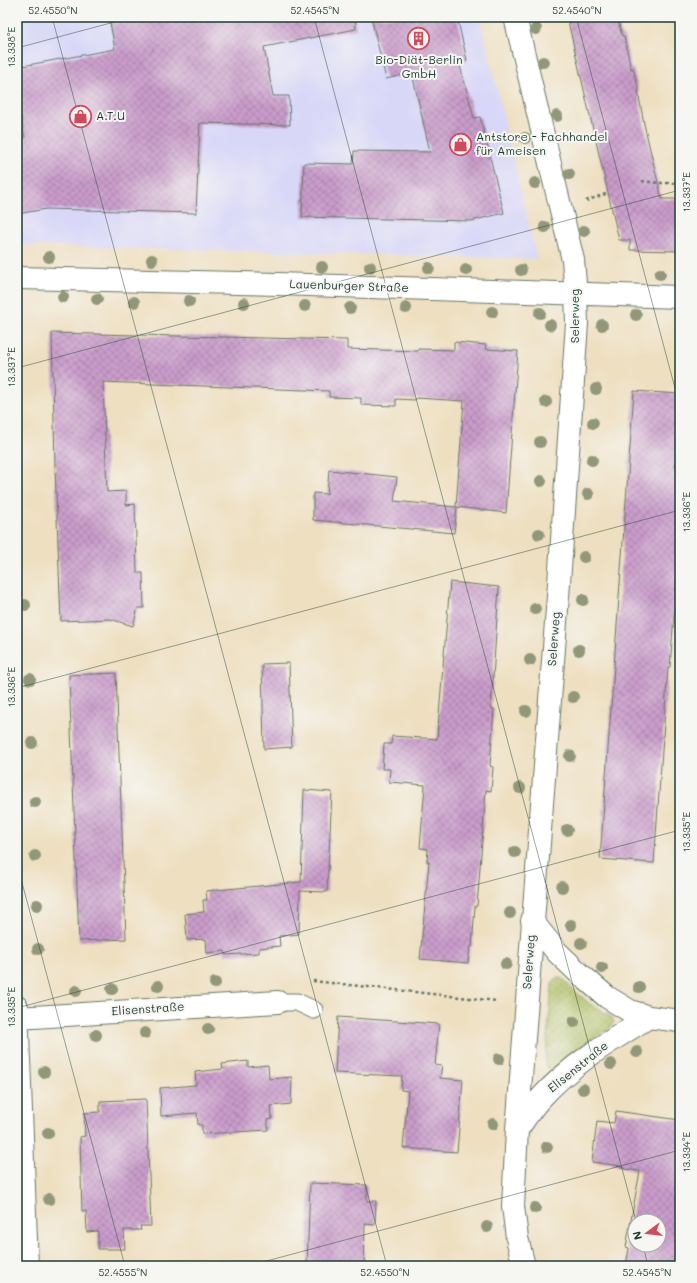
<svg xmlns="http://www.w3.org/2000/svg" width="697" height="1283" viewBox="0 0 697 1283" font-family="Mali,sans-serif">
	<defs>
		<pattern id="grass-dots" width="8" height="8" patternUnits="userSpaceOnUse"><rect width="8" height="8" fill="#afbd60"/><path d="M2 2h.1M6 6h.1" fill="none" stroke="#8e9b50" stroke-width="1.8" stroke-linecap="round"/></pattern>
		<pattern id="building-cross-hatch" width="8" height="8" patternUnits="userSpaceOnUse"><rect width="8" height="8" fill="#ca9ccb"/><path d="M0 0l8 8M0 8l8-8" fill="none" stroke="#a380a6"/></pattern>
	</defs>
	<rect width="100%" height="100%" fill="#f6f6f2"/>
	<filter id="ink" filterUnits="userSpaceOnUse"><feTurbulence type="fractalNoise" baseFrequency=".025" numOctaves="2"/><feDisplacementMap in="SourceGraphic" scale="8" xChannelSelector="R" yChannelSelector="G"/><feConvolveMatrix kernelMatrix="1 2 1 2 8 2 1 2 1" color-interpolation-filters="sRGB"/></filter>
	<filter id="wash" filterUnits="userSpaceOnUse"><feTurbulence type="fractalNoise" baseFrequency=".012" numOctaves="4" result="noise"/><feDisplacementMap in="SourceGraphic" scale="16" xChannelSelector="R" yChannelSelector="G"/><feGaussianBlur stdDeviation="0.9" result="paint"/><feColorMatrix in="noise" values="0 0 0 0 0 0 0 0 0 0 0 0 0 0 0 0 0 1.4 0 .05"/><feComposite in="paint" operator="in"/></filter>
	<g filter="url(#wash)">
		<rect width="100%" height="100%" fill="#eedfc0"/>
		<!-- built -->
		<path fill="#d8d7f8" d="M 17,17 L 480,17 L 537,259 L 17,245 Z"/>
		<!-- grass -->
		<path fill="url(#grass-dots)" stroke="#677d4a" d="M 556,978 L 560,978 L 564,980 L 570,987 L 590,1004 L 612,1017 L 614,1022 L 610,1028 L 587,1042 L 557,1069 L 551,1071 L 547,1068 L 545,1064 L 552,983 Z"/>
		<g id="blocks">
			<!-- building -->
			<path fill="url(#building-cross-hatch)" fill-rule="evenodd" d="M 109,17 L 355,17 L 356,29 L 264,47 L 273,96 L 289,96 L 290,125 L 200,123 L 196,213 L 46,209 L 17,214 L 17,140 L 25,138 L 17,94 L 17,67 L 115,49 Z
				M 371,17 L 457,17 L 467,60 L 459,62 L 474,118 L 480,117 L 504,213 L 471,221 L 302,217 L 304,163 L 353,164 L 354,151 L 430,152 L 412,73 L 386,79 Z
				M 567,17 L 617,17 L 622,36 L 624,36 L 631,69 L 633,68 L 639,91 L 638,91 L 644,124 L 662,199 L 680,199 L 680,251 L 630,250 L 630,240 L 619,240 Z
				M 52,333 L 347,340 L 347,349 L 418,351 L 418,349 L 454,350 L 454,342 L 486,345 L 485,349 L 518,351 L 506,513 L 457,507 L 454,533 L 313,520 L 313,493 L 327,494 L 329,470 L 397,477 L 394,501 L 456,507 L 464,401 L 416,398 L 415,400 L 396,399 L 396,406 L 361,405 L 361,398 L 329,397 L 329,391 L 103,382 L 107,492 L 126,491 L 126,505 L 135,504 L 137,573 L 143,573 L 144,608 L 138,608 L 133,626 L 110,619 L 61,621 L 55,466 Z
				M 634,391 L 680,394 L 675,466 L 680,466 L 680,538 L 670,667 L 668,667 L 654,863 L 600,859 Z
				M 450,582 L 499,587 L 491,708 L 494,709 L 490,766 L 493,767 L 491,791 L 486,790 L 477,906 L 475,906 L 472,947 L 470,947 L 468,963 L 420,959 L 429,862 L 427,862 L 428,849 L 420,848 L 425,785 L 389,782 L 390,769 L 382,769 L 384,744 L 391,744 L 392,736 L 437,739 Z
				M 289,663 L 292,747 L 264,749 L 262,664 Z
				M 116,673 L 126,939 L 79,941 L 69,675 Z
				M 304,790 L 332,792 L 327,892 L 300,891 L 299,934 L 279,936 L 280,946 L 259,948 L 259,953 L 225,955 L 225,951 L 207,953 L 206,939 L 187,940 L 185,914 L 204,912 L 203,900 L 207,900 L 206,891 L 301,882 Z
				M 338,1017 L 439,1024 L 435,1065 L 442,1066 L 440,1078 L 463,1080 L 457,1152 L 403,1148 L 408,1091 L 401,1090 L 402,1076 L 335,1073 Z
				M 248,1061 L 248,1067 L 268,1065 L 269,1079 L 292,1077 L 291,1104 L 271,1106 L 272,1119 L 268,1120 L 268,1130 L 202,1134 L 202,1125 L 198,1125 L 197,1113 L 161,1116 L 160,1088 L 196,1085 L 195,1072 L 223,1069 L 222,1064 Z
				M 146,1099 L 151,1226 L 140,1226 L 141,1230 L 124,1230 L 125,1249 L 98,1249 L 98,1231 L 87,1232 L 86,1211 L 82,1211 L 80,1137 L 85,1136 L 84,1113 L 100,1112 L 100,1101 Z
				M 616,1111 L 680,1120 L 680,1266 L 626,1266 L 629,1248 L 626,1247 L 640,1171 L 625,1169 L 625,1168 L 621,1168 L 621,1166 L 592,1162 L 597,1121 L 614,1123 ZM 635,1221 L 659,1221 L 659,1245 L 635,1245 Z
				M 310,1183 L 367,1185 L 367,1201 L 376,1201 L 375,1225 L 365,1224 L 364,1266 L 307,1266 Z"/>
		</g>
	</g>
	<g filter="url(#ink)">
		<use href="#blocks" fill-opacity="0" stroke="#677665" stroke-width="1"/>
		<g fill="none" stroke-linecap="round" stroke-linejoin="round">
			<defs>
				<path id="lane" d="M 278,1002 L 297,1002 L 314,1010"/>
				<path id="street" d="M 515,17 L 573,260 L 576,294 L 577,323 L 559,583 L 517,1130 L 513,1206 L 517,1238 L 524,1266
					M 17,278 L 278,284 L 680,297
					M 532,921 L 557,952 L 580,974 L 607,997 L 630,1011 L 649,1017 L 680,1021
					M 17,1007 L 27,1266
					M 17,1018 L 278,1002
					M 517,1130 C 524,1120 531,1109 539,1100 C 570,1065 610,1041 649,1017"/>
			</defs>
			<!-- lane casing -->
			<use href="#lane" stroke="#677665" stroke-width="19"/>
			<!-- street casing -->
			<use href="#street" stroke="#677665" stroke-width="24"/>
			<!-- path -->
			<path stroke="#677665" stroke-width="2.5" stroke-dasharray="3 3" stroke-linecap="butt" d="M 642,181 L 658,183 L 680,183
				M 586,201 L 608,193
				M 313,981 L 497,1001"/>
			<!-- lane -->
			<use href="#lane" stroke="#fff" stroke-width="17"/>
			<!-- street -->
			<use href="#street" stroke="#fff" stroke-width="22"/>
		</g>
		<!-- trees -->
		<g fill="#909879">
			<circle cx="536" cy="29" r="6"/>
			<circle cx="543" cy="62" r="6"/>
			<circle cx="557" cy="116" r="6"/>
			<circle cx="525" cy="138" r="6"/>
			<circle cx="569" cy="174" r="6"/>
			<circle cx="535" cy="183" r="6"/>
			<circle cx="545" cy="227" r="6"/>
			<circle cx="584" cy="231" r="6"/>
			<circle cx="49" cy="257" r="6"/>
			<circle cx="152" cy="260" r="6"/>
			<circle cx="322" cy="267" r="6"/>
			<circle cx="370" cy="267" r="6"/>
			<circle cx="429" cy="268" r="6"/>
			<circle cx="466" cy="270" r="6"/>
			<circle cx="521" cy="270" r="6"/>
			<circle cx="660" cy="274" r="6"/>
			<circle cx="63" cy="297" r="6"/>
			<circle cx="97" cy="299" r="6"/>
			<circle cx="189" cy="301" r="6"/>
			<circle cx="134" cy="302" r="6"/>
			<circle cx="244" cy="303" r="6"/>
			<circle cx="305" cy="306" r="6"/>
			<circle cx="350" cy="308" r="6"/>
			<circle cx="406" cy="308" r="6"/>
			<circle cx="492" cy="312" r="6"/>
			<circle cx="540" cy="313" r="6"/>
			<circle cx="636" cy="315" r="6"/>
			<circle cx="550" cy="325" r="6"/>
			<circle cx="602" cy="325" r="6"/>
			<circle cx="596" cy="389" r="6"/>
			<circle cx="546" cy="402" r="6"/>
			<circle cx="593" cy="423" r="6"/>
			<circle cx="540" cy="442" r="6"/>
			<circle cx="592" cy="460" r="6"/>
			<circle cx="541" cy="481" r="6"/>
			<circle cx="588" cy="494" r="6"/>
			<circle cx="539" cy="534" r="6"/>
			<circle cx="584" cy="557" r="6"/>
			<circle cx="583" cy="600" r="6"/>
			<circle cx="25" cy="605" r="6"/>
			<circle cx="535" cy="609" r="6"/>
			<circle cx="579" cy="650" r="6"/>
			<circle cx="530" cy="660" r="6"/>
			<circle cx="30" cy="679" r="6"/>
			<circle cx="573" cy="697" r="6"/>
			<circle cx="526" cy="711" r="6"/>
			<circle cx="32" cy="743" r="6"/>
			<circle cx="570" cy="756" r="6"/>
			<circle cx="520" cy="788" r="6"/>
			<circle cx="35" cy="802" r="6"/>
			<circle cx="567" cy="830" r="6"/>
			<circle cx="515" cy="852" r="6"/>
			<circle cx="35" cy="856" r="6"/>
			<circle cx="562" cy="887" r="6"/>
			<circle cx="37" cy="905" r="6"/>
			<circle cx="510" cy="913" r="6"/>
			<circle cx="571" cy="925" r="6"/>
			<circle cx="581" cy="943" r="6"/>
			<circle cx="38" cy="949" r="6"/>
			<circle cx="506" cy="964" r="6"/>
			<circle cx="602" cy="968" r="6"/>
			<circle cx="215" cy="983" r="6"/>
			<circle cx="158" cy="986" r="6"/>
			<circle cx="639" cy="987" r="6"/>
			<circle cx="112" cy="989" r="6"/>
			<circle cx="76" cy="991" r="6"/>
			<circle cx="574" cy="1022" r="6"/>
			<circle cx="208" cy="1029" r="6"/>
			<circle cx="145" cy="1033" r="6"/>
			<circle cx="96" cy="1035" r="6"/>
			<circle cx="637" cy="1052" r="6"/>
			<circle cx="499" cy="1059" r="6"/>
			<circle cx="611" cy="1064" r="6"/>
			<circle cx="44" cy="1072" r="6"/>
			<circle cx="583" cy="1089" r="6"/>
			<circle cx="493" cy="1124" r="6"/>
			<circle cx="48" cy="1133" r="6"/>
			<circle cx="547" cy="1147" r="6"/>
			<circle cx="49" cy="1199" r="6"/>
			<circle cx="535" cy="1208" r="6"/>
			<circle cx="487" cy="1227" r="6"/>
		</g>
	</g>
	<!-- ticks -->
	<path fill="none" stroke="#1f3d34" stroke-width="1" stroke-opacity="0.45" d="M 52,17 L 387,1266M 314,17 L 636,1221M 576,17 L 680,407M 17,48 L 133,17M 17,368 L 680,190M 17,688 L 680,510M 17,864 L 125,1266M 17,1008 L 680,830M 643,1245 L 648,1266M 248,1266 L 680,1150"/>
	<!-- icons -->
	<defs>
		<symbol id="building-ring" viewBox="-11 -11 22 22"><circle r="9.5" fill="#f6f6f2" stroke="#d1495b" stroke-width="1.5"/><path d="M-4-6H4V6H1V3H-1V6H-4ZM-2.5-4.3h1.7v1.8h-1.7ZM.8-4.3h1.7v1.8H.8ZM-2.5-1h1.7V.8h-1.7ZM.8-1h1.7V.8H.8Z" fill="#d1495b"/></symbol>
		<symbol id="shop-ring" viewBox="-11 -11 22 22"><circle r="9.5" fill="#f6f6f2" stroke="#d1495b" stroke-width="1.5"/><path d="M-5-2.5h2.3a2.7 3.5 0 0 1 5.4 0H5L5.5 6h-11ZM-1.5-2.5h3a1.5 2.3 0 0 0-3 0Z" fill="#d1495b"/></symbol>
	</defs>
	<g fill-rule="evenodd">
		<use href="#building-ring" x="406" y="26" width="25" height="25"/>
		<use href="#shop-ring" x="68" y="104" width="25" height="25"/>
		<use href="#shop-ring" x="448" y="132" width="25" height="25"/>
	</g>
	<g text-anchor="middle" stroke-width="4" stroke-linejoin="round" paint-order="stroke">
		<!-- poi labels -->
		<g font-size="12" fill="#1f3d34" stroke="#f6f6f2" text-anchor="start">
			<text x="419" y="64" text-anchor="middle">Bio-Diät-Berlin<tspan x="419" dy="14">GmbH</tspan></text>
			<text x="96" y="120">A.T.U</text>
			<text x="476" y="141">Antstore - Fachhandel<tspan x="476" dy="14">für Ameisen</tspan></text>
		</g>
		<!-- street labels -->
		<g font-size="12" fill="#1f3d34" stroke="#f6f6f2">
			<text transform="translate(349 286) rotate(2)" y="4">Lauenburger Straße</text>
			<text transform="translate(575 316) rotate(-90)" y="4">Selerweg</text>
			<text transform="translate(554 639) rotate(-86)" y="4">Selerweg</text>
			<text transform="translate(529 962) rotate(-86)" y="4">Selerweg</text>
			<text transform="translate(148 1009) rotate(-4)" y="4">Elisenstraße</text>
			<text transform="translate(578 1067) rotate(-39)" y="4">Elisenstraße</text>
		</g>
	</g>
	<!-- margin -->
	<rect width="697" height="1283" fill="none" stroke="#f6f6f2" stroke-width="44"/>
	<!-- north arrow -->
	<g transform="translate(647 1233) rotate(255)"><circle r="19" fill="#f6f6f2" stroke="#a0aca6"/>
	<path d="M0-3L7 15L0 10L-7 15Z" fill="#d1495b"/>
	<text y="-6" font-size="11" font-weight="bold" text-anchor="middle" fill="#1f3d34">N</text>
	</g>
	<rect x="22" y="22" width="653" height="1239" fill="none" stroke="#1f3d34" stroke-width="1.5"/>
	<g font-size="10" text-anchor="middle" fill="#1f3d34">
		<text x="53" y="14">52.4550°N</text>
		<text x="315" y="14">52.4545°N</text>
		<text x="577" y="14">52.4540°N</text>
		<text transform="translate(11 47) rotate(-90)" y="4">13.338°E</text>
		<text transform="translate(686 192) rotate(-90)" y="4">13.337°E</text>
		<text transform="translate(11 367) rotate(-90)" y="4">13.337°E</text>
		<text transform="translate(686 512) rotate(-90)" y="4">13.336°E</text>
		<text transform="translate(11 687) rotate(-90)" y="4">13.336°E</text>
		<text transform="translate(686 832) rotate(-90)" y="4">13.335°E</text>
		<text transform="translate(11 1007) rotate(-90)" y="4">13.335°E</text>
		<text transform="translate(686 1152) rotate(-90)" y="4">13.334°E</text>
		<text x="123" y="1276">52.4555°N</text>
		<text x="385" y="1276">52.4550°N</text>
		<text x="647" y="1276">52.4545°N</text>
	</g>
</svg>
